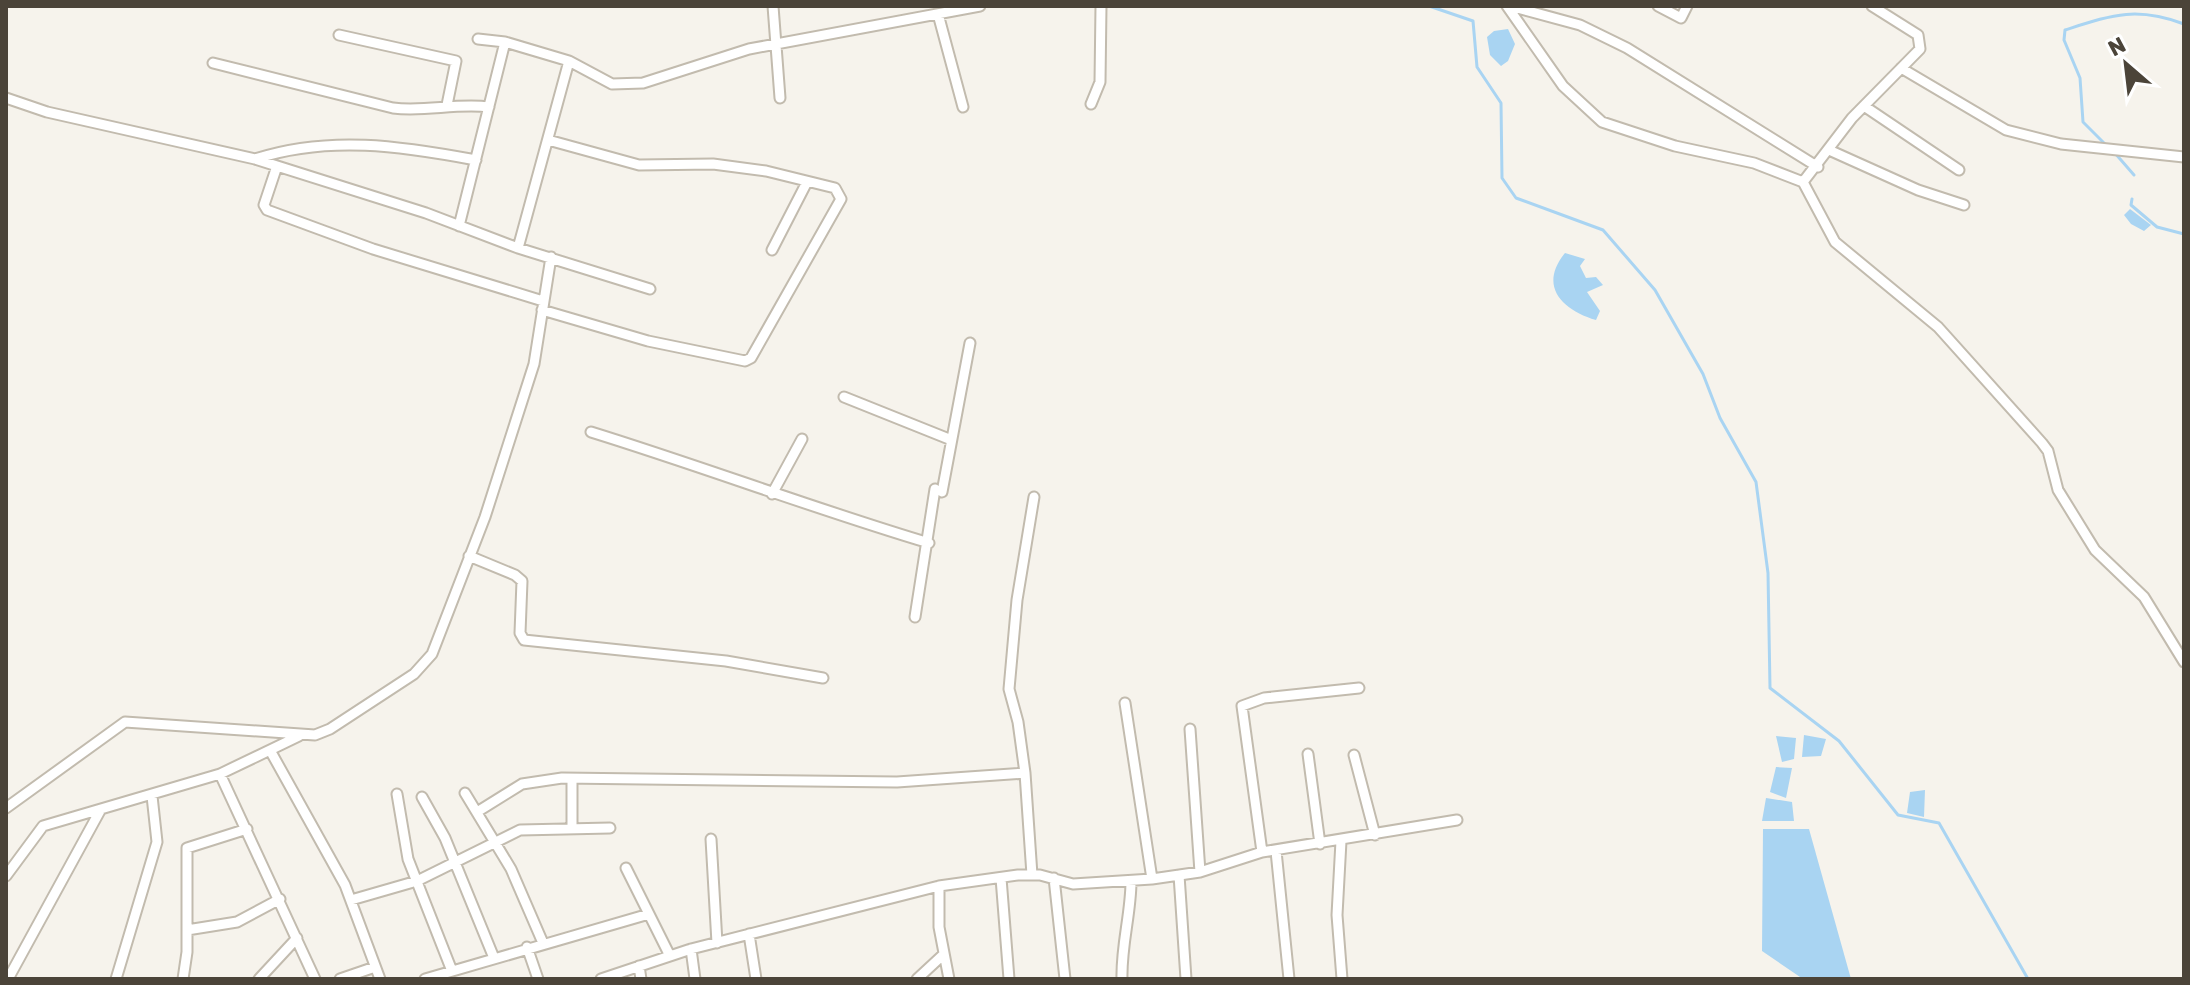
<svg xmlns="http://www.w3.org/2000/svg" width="2190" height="985" viewBox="0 0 2190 985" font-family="Rubik,sans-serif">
	<rect width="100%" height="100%" fill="#f6f3ec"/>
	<!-- water -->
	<path fill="#a9d4f2" d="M 1508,29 L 1515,44 L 1508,61 L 1501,66 L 1490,55 L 1487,37 L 1494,31 Z
		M 2130,209 L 2151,225 L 2144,231 L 2131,224 L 2124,215 Z
		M 1565,253 L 1585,259 L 1580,266 L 1586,278 L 1596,277 L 1603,285 L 1587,292 L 1600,311 L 1596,320 C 1562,310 1538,286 1565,253 Z
		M 1804,735 L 1826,739 L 1821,756 L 1802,757 Z
		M 1776,736 L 1796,738 L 1794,759 L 1782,762 Z
		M 1776,767 L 1792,768 L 1786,798 L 1770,792 Z
		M 1925,790 L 1924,817 L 1907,813 L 1910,792 Z
		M 1766,798 L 1792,802 L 1794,821 L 1762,821 Z
		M 1763,829 L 1809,829 L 1851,979 L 1803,979 L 1762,951 Z"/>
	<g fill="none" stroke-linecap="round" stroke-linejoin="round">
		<!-- stream -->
		<path stroke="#a9d4f2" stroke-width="3" d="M 19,6 L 23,6
			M 1429,6 L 1473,21 L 1477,67 L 1501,103 L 1502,178 L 1516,198 L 1603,230 L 1655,290 L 1703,374 L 1720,418 L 1756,482 L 1768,573 L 1770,688 L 1839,741 L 1898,815 L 1939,823 L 2028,979
			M 2108,147 L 2083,122 L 2080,78 L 2064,40 L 2065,30 C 2112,15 2136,6 2184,24
			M 2114,152 L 2134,175
			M 2132,199 L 2131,205 L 2157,227 L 2184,234"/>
		<defs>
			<path id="street" d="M 773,6 L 780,98
				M 1507,6 L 1563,86 L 1602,122 L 1675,146 L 1754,163 L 1803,182 L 1835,242 L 1938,327 L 2042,443 L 2048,451 L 2058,490 L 2095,550 L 2144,597 L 2184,662
				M 1510,6 L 1580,25 L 1627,48 L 1818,167
				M 1658,6 L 1681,18 L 1687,6
				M 938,14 L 963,107
				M 339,35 L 456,61 L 447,105
				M 478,39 L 505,42 L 569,61 L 612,84 L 643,83 L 749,49 L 980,6
				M 213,63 L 393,108 C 425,112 456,103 489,107
				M 1901,68 L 2006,130 L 2061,144 L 2184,157
				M 6,98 L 47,112 L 255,159 L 426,213 L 518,248 L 650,289
				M 1091,104 L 1100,82 L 1101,6
				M 1864,106 L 1959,170
				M 1829,150 L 1918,190 L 1964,205
				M 255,159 C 329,135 401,146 476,160
				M 277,166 L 264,205 L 267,210 L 373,249 L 543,301
				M 1803,182 L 1852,118 L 1920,49 L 1918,35 L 1872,6
				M 459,226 L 505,42
				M 518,248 L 569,61
				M 772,250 L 807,182
				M 542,310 L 648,341 L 745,361 L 751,358 L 841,199 L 835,188 L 766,171 L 713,164 L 639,165 L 548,140
				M 844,397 L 949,439
				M 591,432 C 704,467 815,509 929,543
				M 942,492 L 970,343
				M 772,494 L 802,439
				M 469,556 L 515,575 L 522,581 L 520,633 L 524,640 L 726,661 L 823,678
				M 915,617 L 935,489
				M 1125,703 L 1152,879
				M 1190,729 L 1200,872
				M 271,752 L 345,885 L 380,979
				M 1308,754 L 1320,844
				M 1354,755 L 1375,835
				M 220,774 L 315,979
				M 572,779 L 572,829
				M 465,793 L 511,869 L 543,943
				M 397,794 L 408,859 L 452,971
				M 422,797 L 445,838 L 494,958
				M 6,808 L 125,722 L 315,735 L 330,729 L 414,674 L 432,654 L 485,517 L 534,364 L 551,257
				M 477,812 L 522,784 L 562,778 L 897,782 L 1025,773
				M 711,839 L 717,943
				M 1341,841 L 1337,915 L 1342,979
				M 1276,851 L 1289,979
				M 1262,852 L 1242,706 L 1264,698 L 1359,688
				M 626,868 L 670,956
				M 1032,875 L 1025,773 L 1018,722 L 1009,689 L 1017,600 L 1034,497
				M 1179,875 L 1186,979
				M 6,876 L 43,826 L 220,774 L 299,736
				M 1001,878 L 1009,979
				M 1054,878 L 1065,979
				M 939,886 L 939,927 L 949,979
				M 351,900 L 417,881 L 520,830 L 610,828
				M 187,930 L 237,922 L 280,899
				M 749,934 L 756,979
				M 527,947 L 538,979
				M 691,949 L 695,979
				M 639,966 L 641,979
				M 8,979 L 101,809
				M 116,979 L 157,842 L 152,796
				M 183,979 L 187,952 L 187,848 L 247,829
				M 259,979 L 297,938
				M 340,979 L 375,967
				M 425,979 L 649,914
				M 601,979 L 691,949 L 939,886 L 1018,875 L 1040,875 L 1073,884 L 1152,879 L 1200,872 L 1262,852 L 1457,820
				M 917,979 L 944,954
				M 1122,979 C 1121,945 1131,914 1131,881"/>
		</defs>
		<!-- street casing -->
		<use href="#street" stroke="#c2bbae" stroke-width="13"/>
		<!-- street -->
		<use href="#street" stroke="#fff" stroke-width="9"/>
	</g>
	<!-- border -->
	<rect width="2190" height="985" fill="none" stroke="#4b4439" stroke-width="16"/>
	<!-- north arrow -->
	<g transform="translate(2126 64) rotate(332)" stroke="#ffffff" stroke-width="6" paint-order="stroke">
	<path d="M0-6L14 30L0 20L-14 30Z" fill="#4b4439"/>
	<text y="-12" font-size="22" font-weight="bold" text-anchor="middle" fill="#4b4439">N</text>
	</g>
</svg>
